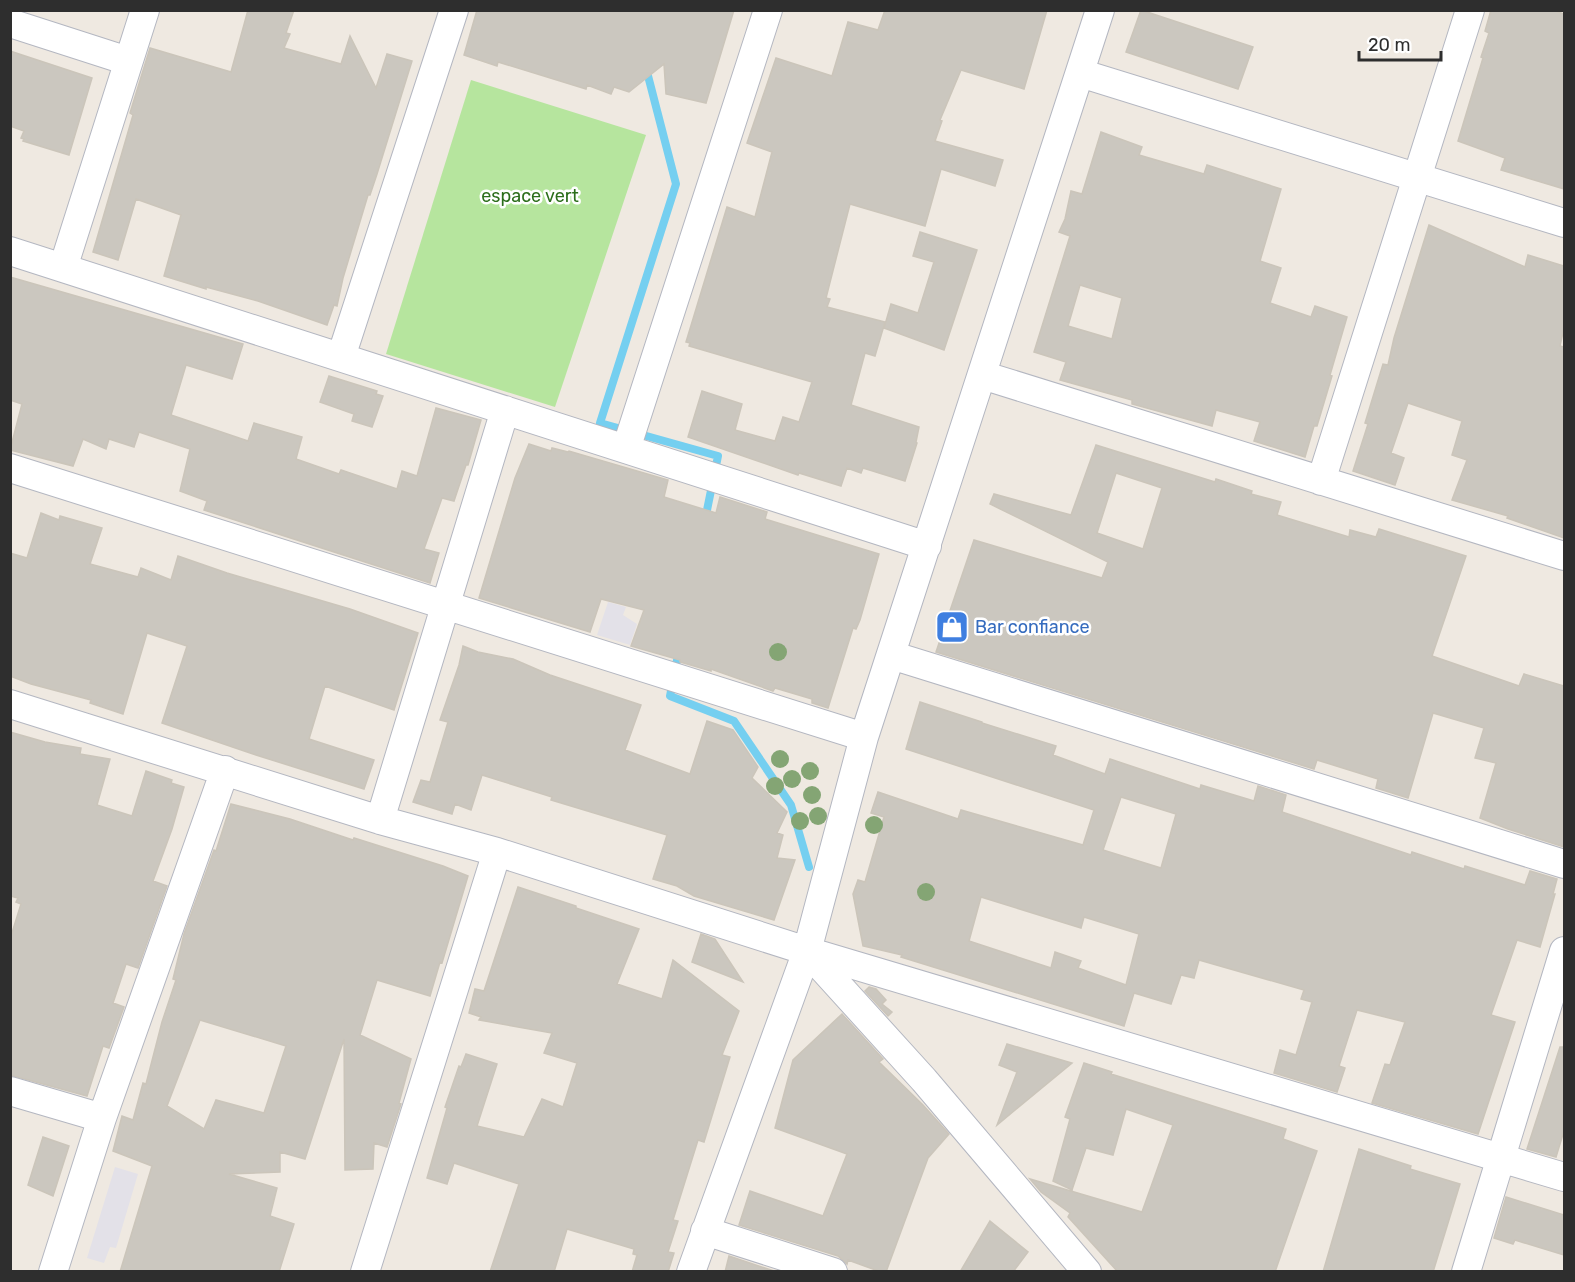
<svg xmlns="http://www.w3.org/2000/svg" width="1575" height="1282" viewBox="0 0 1575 1282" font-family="Rubik,sans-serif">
	<rect width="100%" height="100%" fill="#efe9e1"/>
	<!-- industrial -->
	<path fill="#e3e1e8" d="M 608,602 L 626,607 L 623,615 L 637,624 L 630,645 L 597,635 Z
		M 115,1167 L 138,1174 L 116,1248 L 110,1247 L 104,1263 L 87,1258 Z"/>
	<!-- green -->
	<path fill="#b6e59e" d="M 471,80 L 646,135 L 555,407 L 386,354 Z"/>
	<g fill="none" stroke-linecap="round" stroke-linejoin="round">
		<!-- stream -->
		<path stroke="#75cff0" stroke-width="8" d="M 646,68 L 676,184 L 600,423 L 718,456 L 705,520
			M 679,650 L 670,696 L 734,721 L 791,805 L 809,867"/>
	</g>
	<!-- building -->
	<path fill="#cbc7bf" stroke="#cbc5ba" stroke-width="1.5" fill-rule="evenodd" d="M 248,10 L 294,10 L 286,33 L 290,34 L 284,48 L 341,64 L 350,36 L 376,88 L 387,54 L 412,61 L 377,174 L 370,195 L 368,195 L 343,278 L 337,306 L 334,305 L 327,325 L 258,301 L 206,287 L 206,289 L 164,276 L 181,215 L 136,199 L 118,260 L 93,252 L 133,115 L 130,113 L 150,48 L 231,72 Z
		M 477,10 L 734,10 L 706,103 L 666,94 L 664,64 L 629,92 L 614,87 L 611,94 L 587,85 L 586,89 L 498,62 L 497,66 L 464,55 Z
		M 885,10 L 1047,10 L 1024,89 L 961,70 L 940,120 L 942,121 L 935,141 L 1003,160 L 995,186 L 941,169 L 925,226 L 850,204 L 826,298 L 830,299 L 827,307 L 885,322 L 875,356 L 865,353 L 851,405 L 919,427 L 916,442 L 917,443 L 905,481 L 863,468 L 861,473 L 847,468 L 841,486 L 799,473 L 798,475 L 688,437 L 702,391 L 742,404 L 735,430 L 775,441 L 783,417 L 799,422 L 812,382 L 689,346 L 690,343 L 686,342 L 727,207 L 755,217 L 772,152 L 747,143 L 776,58 L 832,76 L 848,22 L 878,30 Z
		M 1141,10 L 1253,47 L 1238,89 L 1126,52 Z
		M 1491,10 L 1553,10 L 1564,14 L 1564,189 L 1501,170 L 1505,158 L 1458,141 L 1483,58 L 1481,57 L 1489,33 L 1485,31 Z
		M 10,51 L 92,78 L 69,155 L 23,141 L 24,139 L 21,138 L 24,131 L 10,126 Z
		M 1101,132 L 1142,147 L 1139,155 L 1204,174 L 1207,165 L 1281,189 L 1260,261 L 1281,268 L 1270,303 L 1311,317 L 1315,306 L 1347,317 L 1330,375 L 1332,376 L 1317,426 L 1314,426 L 1305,457 L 1254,441 L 1260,422 L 1216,410 L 1212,426 L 1132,404 L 1132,400 L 1060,380 L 1066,362 L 1034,352 L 1070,236 L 1059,232 L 1065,219 L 1071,191 L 1082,194 ZM 1080,285 L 1122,298 L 1112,339 L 1068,326 Z
		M 1429,225 L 1525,267 L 1528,255 L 1564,266 L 1564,328 L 1560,346 L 1564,347 L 1564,538 L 1507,518 L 1508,516 L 1452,500 L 1467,460 L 1452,455 L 1462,421 L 1408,403 L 1391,453 L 1404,458 L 1395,485 L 1353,471 L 1368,424 L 1365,423 L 1383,364 L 1388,365 L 1394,338 Z
		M 920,232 L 977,250 L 944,350 L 884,328 L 891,304 L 918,313 L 934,262 L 913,256 Z
		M 10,277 L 243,344 L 232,379 L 186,365 L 171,415 L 248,441 L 254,423 L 302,437 L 296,459 L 339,474 L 341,470 L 397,489 L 402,471 L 417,476 L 436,408 L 481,420 L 468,465 L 466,465 L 454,501 L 442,498 L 424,549 L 439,553 L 430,583 L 204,510 L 207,501 L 180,491 L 190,449 L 139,432 L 134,447 L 109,439 L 106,449 L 83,439 L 73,466 L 10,450 L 22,404 L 10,400 Z
		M 329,376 L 377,391 L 376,394 L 383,396 L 372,427 L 352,421 L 354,414 L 320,402 Z
		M 529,444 L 551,451 L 552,448 L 568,452 L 569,451 L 668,480 L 664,497 L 716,513 L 720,497 L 767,512 L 765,519 L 879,554 L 860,620 L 856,629 L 853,628 L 828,708 L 812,703 L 812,699 L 775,688 L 773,691 L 711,669 L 711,671 L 680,662 L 680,660 L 631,646 L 644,610 L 601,599 L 590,632 L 479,598 L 515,478 Z
		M 1096,445 L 1215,482 L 1216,479 L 1252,491 L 1251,494 L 1281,502 L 1277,515 L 1349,537 L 1350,530 L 1376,537 L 1379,529 L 1466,556 L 1432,656 L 1519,686 L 1524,674 L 1564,686 L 1564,847 L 1508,829 L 1480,818 L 1496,763 L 1475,758 L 1484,728 L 1433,713 L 1408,798 L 1376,788 L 1378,779 L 1317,760 L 1314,769 L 936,652 L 974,540 L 1102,578 L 1108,562 L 990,504 L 994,494 L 1071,515 ZM 1116,473 L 1162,488 L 1143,549 L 1097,533 Z
		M 41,513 L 59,520 L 60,516 L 102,528 L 90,564 L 138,577 L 141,568 L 171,580 L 178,556 L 227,573 L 350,609 L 418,633 L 394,710 L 325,686 L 309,739 L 374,760 L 364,789 L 256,755 L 162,723 L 187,646 L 147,633 L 123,714 L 90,703 L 91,700 L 31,684 L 10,676 L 10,553 L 27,558 Z
		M 463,646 L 478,652 L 513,659 L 550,675 L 641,705 L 625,750 L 690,774 L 707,721 L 733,730 L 758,767 L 752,778 L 787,812 L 777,833 L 783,835 L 777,858 L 795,860 L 774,920 L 694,896 L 677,886 L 653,879 L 667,835 L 551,800 L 552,797 L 482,775 L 471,810 L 455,804 L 452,814 L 413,802 L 421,780 L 430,782 L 448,722 L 440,720 L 459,665 Z
		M 920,702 L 982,722 L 982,723 L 1056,746 L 1053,755 L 1105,774 L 1110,759 L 1200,789 L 1201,785 L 1254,801 L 1258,786 L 1286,795 L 1282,812 L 1411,855 L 1412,852 L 1464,869 L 1465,866 L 1525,885 L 1530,871 L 1557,879 L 1553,894 L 1555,894 L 1540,947 L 1517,940 L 1491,1015 L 1515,1022 L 1478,1134 L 1372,1103 L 1385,1064 L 1390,1065 L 1405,1022 L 1357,1010 L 1339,1066 L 1345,1068 L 1337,1092 L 1274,1073 L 1280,1050 L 1296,1055 L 1312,1002 L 1301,999 L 1304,990 L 1199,960 L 1194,978 L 1181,975 L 1171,1004 L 1134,993 L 1124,1026 L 901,957 L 902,955 L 863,946 L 853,894 L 858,880 L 865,882 L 884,817 L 871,813 L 878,792 L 958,819 L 961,810 L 1083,845 L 1094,810 L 906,749 ZM 1121,797 L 1176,814 L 1161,868 L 1103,850 ZM 981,897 L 1081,928 L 1084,917 L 1139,934 L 1126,985 L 1078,968 L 1081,961 L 1055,952 L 1051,968 L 969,941 Z
		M 10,732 L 45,742 L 81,748 L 80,754 L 110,759 L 97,805 L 132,816 L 146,771 L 172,780 L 171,783 L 184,787 L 172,829 L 153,881 L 167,886 L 138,968 L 126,964 L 113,1003 L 124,1007 L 109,1048 L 103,1046 L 87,1096 L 10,1075 L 10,939 L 21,904 L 16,902 L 18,898 L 10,896 Z
		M 231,804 L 290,819 L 353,840 L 354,838 L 443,866 L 468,876 L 442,963 L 440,962 L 430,996 L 377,980 L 360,1035 L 411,1059 L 399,1103 L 401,1104 L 387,1147 L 374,1143 L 373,1169 L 345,1170 L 344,1039 L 305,1159 L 280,1152 L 280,1172 L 229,1174 L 277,1188 L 270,1216 L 294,1224 L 279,1272 L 120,1272 L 152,1166 L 113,1151 L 122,1116 L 133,1120 L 143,1083 L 146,1084 L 162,1022 L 176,980 L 173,979 L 184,934 L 214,850 L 216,851 ZM 200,1020 L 286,1046 L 264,1113 L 216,1100 L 204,1129 L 167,1106 Z
		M 518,887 L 576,906 L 576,908 L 639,929 L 617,984 L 662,999 L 673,960 L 739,1011 L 722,1055 L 730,1057 L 704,1142 L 698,1140 L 673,1220 L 678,1221 L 668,1252 L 674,1253 L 668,1272 L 632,1272 L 637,1255 L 633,1254 L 634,1249 L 567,1229 L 554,1272 L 490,1272 L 519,1184 L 454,1163 L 447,1184 L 427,1178 L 447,1108 L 445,1107 L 459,1066 L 461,1067 L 466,1054 L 497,1064 L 477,1126 L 524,1137 L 542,1099 L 563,1107 L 577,1063 L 544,1053 L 552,1033 L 479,1020 L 481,1017 L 469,1013 L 475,989 L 484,991 Z
		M 701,934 L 715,939 L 743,982 L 692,962 Z
		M 869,987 L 876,989 L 886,1000 L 882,1004 L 892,1012 L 888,1016 L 865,991 Z
		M 842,1014 L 883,1059 L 879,1062 L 923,1105 L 949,1134 L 928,1158 L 886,1272 L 881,1272 L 848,1260 L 847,1264 L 838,1256 L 739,1225 L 750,1191 L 823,1216 L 847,1154 L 775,1128 L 793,1060 Z
		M 1007,1044 L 1072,1063 L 997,1125 L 1017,1072 L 999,1065 Z
		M 1560,1047 L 1564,1047 L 1564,1131 L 1556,1157 L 1527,1149 Z
		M 1084,1063 L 1112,1072 L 1111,1074 L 1286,1129 L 1283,1139 L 1317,1151 L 1275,1272 L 1118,1272 L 1068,1217 L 1070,1213 L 1041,1192 L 1030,1179 L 1142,1212 L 1173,1125 L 1126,1109 L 1113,1155 L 1086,1148 L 1072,1190 L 1053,1181 L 1070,1119 L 1065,1117 Z
		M 43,1137 L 69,1146 L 53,1196 L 28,1185 Z
		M 1359,1149 L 1411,1166 L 1410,1169 L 1460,1184 L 1433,1272 L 1323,1272 Z
		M 1506,1197 L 1564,1215 L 1564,1255 L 1515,1240 L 1513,1244 L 1494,1238 Z
		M 990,1221 L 1028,1252 L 1013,1272 L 960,1272 Z
		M 729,1256 L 777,1272 L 725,1272 Z"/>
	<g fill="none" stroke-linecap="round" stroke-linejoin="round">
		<defs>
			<path id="minor" d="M 10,23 L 128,61
				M 1080,73 L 1564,223
				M 10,251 L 927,546
				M 63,268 L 145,10
				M 341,357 L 454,10
				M 982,375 L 1564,556
				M 626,449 L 768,10
				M 10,468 L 864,737
				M 1321,481 L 1470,10
				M 891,655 L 1564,864
				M 10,704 L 380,820 L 497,852 L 807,951 L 1564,1177
				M 380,820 L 505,410
				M 807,951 L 924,1080 L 1087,1272
				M 10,1091 L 102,1118
				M 705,1231 L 833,1272
				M 53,1272 L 102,1118 L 225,770
				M 365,1272 L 497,852
				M 691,1272 L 807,951 L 864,737 L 1100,10
				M 1466,1272 L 1564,951"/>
		</defs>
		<!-- minor casing -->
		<use href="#minor" stroke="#b4b7c1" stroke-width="30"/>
		<!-- minor -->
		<use href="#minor" stroke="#fff" stroke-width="28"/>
	</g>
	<!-- trees -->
	<g fill="#84a574">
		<circle cx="778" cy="652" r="9"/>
		<circle cx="780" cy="759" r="9"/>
		<circle cx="810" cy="771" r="9"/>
		<circle cx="792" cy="779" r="9"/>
		<circle cx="775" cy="786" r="9"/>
		<circle cx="812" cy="795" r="9"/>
		<circle cx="818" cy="816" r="9"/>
		<circle cx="800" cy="821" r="9"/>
		<circle cx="874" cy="825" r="9"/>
		<circle cx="926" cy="892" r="9"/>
	</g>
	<!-- icons -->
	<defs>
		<symbol id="shop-square" viewBox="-11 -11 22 22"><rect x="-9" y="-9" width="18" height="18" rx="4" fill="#3f7fe0" stroke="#fff"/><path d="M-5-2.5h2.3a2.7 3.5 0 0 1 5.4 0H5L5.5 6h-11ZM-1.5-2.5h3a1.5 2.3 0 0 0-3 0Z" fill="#fff"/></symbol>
	</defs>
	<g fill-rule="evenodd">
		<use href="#shop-square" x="933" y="608" width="38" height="38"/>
	</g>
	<g text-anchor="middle" stroke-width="5" stroke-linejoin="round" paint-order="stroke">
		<!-- park labels -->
		<g font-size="18" fill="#2c6e1b" stroke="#fff">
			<text x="530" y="202">espace vert</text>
		</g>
		<!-- shop labels -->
		<g font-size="18" fill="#366cbe" stroke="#fff" text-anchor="start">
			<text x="975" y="633">Bar confiance</text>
		</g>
	</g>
	<!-- border -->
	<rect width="1575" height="1282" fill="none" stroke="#2e2e2e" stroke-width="24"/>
	<!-- scale -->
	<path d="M1359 51v9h82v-9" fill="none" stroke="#2e2e2e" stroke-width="3"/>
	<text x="1368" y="51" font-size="18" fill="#2e2e2e" stroke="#ffffff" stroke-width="4.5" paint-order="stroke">20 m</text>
</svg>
